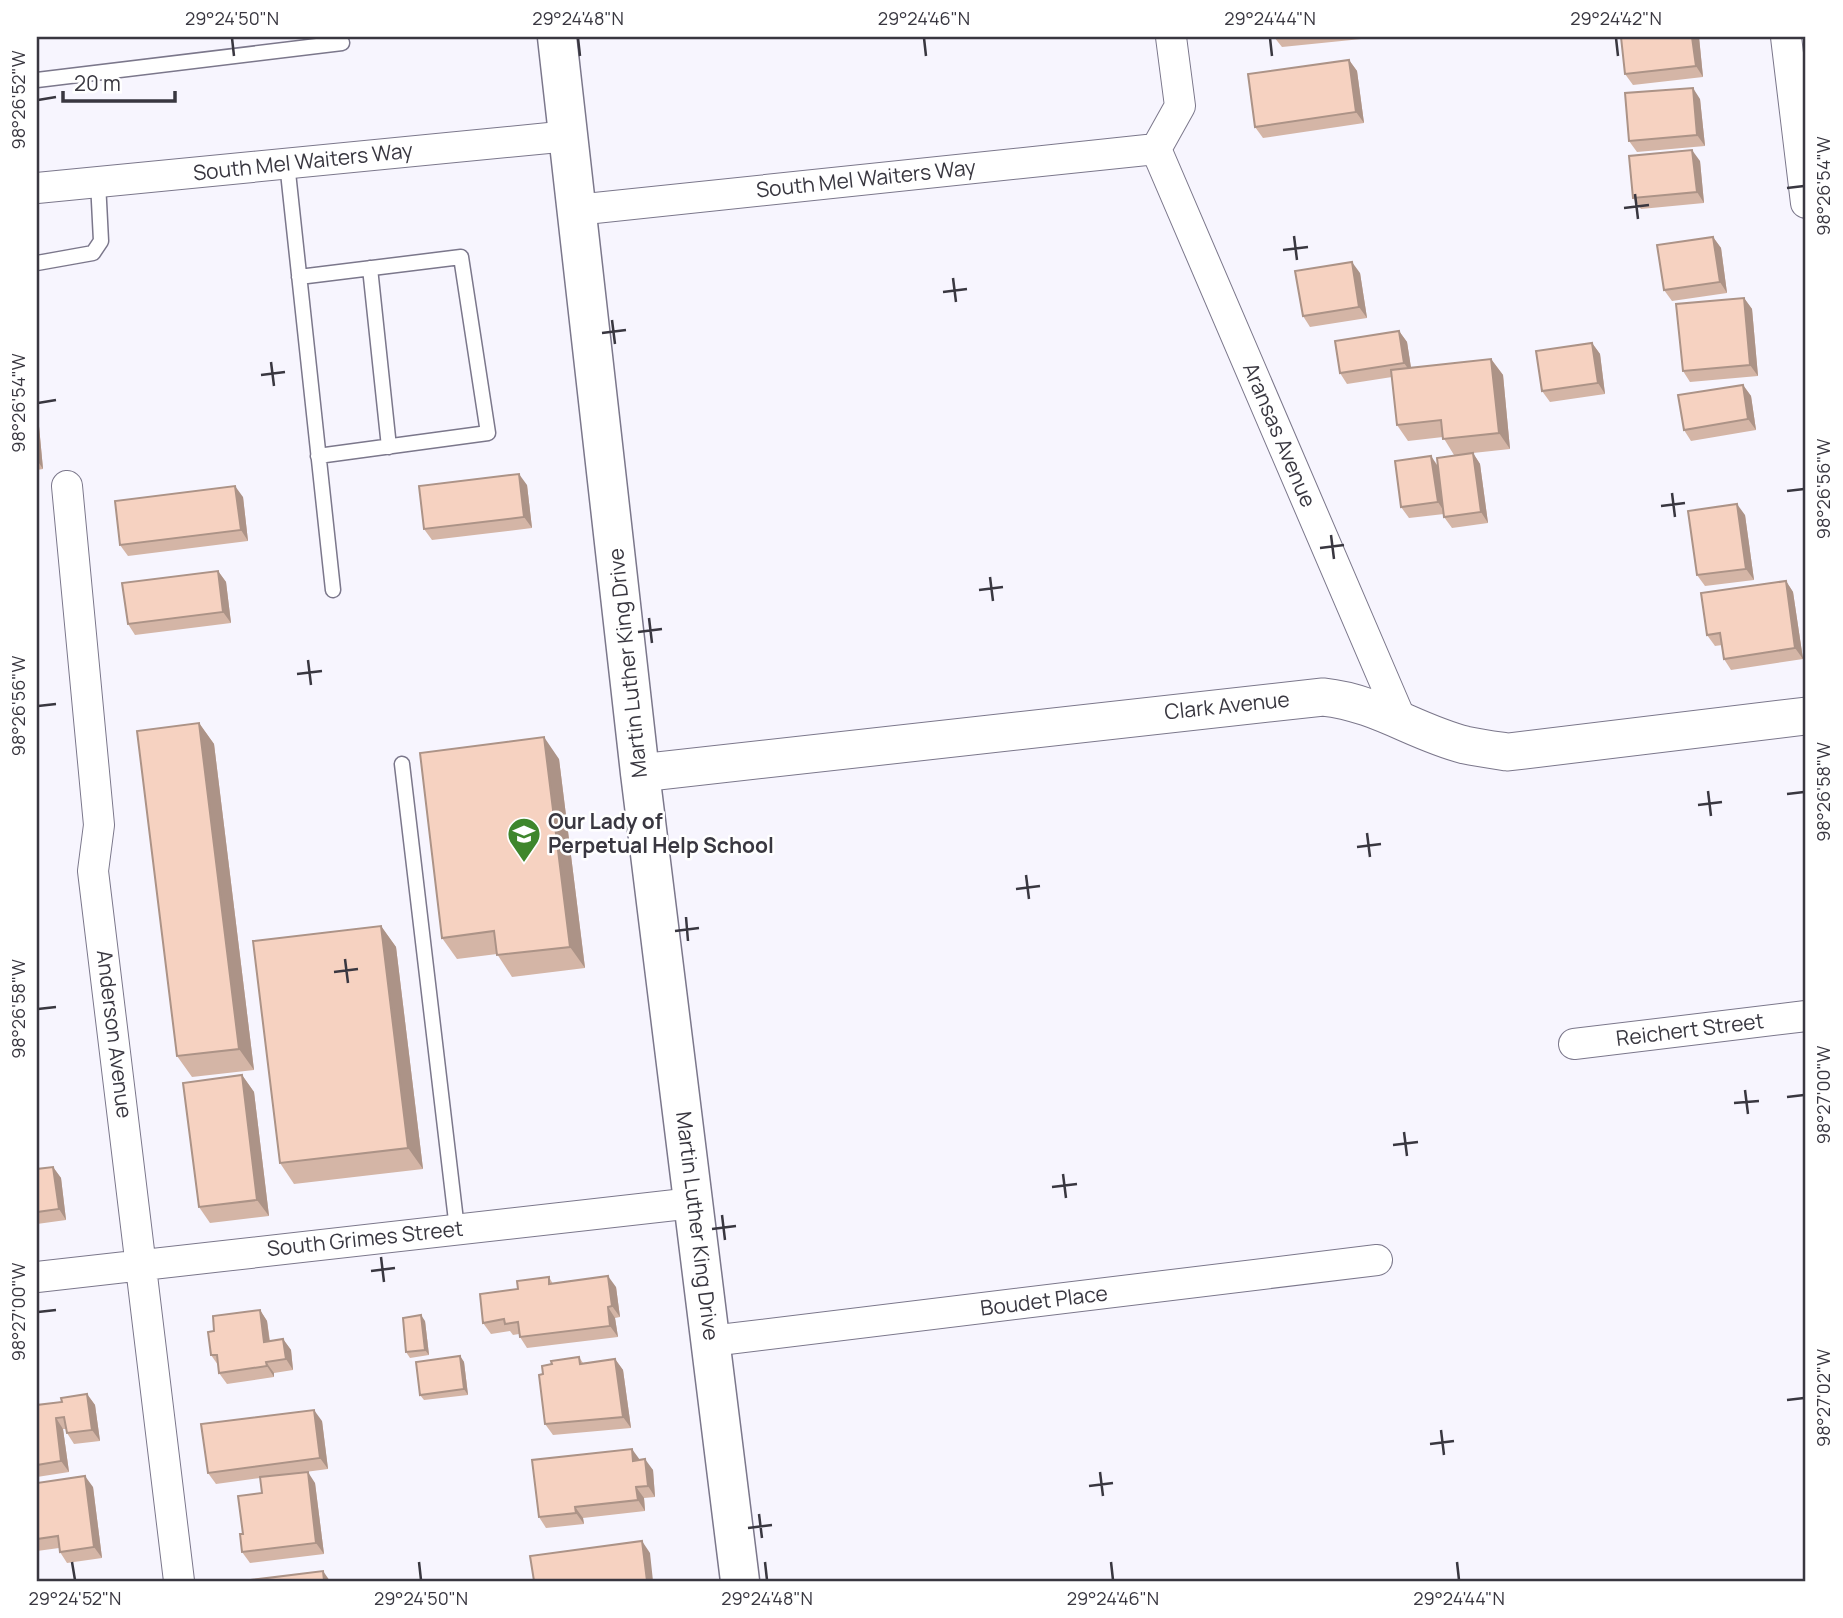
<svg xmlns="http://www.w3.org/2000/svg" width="1843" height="1618" viewBox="0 0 1843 1618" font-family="Manrope,sans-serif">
	<rect width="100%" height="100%" fill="#f7f5fe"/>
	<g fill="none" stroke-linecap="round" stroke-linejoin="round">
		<defs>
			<path id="service" d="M 37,80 L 342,43
				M 287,163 L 333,590
				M 37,263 L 93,253 L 101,241 L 98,182
				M 370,268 L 389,447
				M 299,277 L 461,257 L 488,433 L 318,456
				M 402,764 L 457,1229"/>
			<path id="minor" d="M 1786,37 L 1806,203
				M 1156,149 L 1401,720
				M 1156,149 L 1180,106 L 1171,37
				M 37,188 L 569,136
				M 576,210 L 1156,149
				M 67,486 L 99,825 L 93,871 L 179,1581
				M 1574,1044 L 1806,1016
				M 37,1277 L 693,1203
				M 711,1341 L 1377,1260"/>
			<path id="tertiary" d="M 640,773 L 1323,697 C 1378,703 1414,732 1465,745 C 1479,748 1494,750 1508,752 L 1806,716"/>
			<path id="secondary" d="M 557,37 L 640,773 L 740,1581"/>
		</defs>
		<!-- service casing -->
		<use href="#service" stroke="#7b778b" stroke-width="17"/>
		<!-- minor casing -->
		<use href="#minor" stroke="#7b778b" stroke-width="32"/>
		<!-- tertiary casing -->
		<use href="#tertiary" stroke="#7b778b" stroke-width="39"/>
		<!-- secondary casing -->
		<use href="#secondary" stroke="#7b778b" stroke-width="41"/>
		<!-- service -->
		<use href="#service" stroke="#fff" stroke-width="14"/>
		<!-- minor -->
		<use href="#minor" stroke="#fff" stroke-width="30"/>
		<!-- tertiary -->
		<use href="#tertiary" stroke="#fff" stroke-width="37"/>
		<!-- secondary -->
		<use href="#secondary" stroke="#fff" stroke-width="38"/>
	</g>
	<!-- wall -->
	<path fill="#d4b5a6" d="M 1274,37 L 1381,37 L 1282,47 Z
		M 1621,37 L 1699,37 L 1703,77 L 1633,85 L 1625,74 Z
		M 1349,60 L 1357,71 L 1364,123 L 1263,138 L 1255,127 Z
		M 1700,99 L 1705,146 L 1637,152 L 1629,141 Z
		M 1700,161 L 1704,203 L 1641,209 L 1633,198 Z
		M 1713,237 L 1721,248 L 1727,293 L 1672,301 L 1664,290 Z
		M 1360,273 L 1367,318 L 1310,327 L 1303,316 Z
		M 1744,298 L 1752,309 L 1758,376 L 1690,382 L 1683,371 Z
		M 1399,331 L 1407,342 L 1411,368 L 1491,359 L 1503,375 L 1510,449 L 1473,453 L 1480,464 L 1488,523 L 1452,528 L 1444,517 L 1444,514 L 1409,518 L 1401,507 L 1431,456 L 1438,466 L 1454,455 L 1443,437 L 1408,441 L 1397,425 L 1392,377 L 1347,384 L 1340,373 Z
		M 1592,343 L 1600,354 L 1605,394 L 1550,402 L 1542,391 Z
		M 1743,385 L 1751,396 L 1756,430 L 1691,441 L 1684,430 Z
		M 37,405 L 43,469 L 37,470 Z
		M 527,485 L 532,528 L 432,540 L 424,529 Z
		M 243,497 L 248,541 L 128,556 L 120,545 Z
		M 1745,515 L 1754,580 L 1705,586 L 1697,575 Z
		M 218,571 L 226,582 L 231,623 L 135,635 L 128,624 Z
		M 1786,581 L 1793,592 L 1803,659 L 1731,670 L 1724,659 L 1722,645 L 1715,646 L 1707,635 Z
		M 199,723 L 214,744 L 254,1070 L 192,1077 L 177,1056 Z
		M 559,759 L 585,968 L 512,977 L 497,954 L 457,959 L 442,938 Z
		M 381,926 L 396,947 L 423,1169 L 294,1184 L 280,1163 Z
		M 242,1075 L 254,1092 L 269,1216 L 210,1223 L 199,1207 Z
		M 53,1167 L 61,1178 L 66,1220 L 37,1224 L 37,1169 Z
		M 549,1277 L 553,1284 L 616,1287 L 620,1317 L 615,1318 L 618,1337 L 527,1348 L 520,1337 L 519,1334 L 513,1335 L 510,1331 L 491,1334 L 483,1323 L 518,1289 Z
		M 260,1310 L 267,1321 L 270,1341 L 283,1339 L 291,1350 L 293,1370 L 274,1373 L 274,1377 L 227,1384 L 219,1373 L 218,1365 L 211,1355 L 214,1331 Z
		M 425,1321 L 429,1355 L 410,1358 L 406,1352 Z
		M 460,1356 L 464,1362 L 468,1395 L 424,1400 L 420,1395 Z
		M 579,1357 L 583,1363 L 615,1359 L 623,1370 L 631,1428 L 553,1435 L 545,1424 L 543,1374 L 552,1364 Z
		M 87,1394 L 95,1405 L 100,1441 L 74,1444 L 67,1433 L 66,1429 L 63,1429 L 69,1472 L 37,1477 L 37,1405 L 62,1402 Z
		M 322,1421 L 328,1469 L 290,1474 L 315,1483 L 324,1554 L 250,1563 L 242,1552 L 262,1493 L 260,1478 L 216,1484 L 208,1473 Z
		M 639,1460 L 653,1470 L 655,1497 L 644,1498 L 645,1511 L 583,1518 L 584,1524 L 546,1528 L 539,1517 Z
		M 93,1487 L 102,1558 L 67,1563 L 60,1552 L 59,1548 L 37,1551 L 37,1488 Z"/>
	<!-- shaded-wall -->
	<path fill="#ac9387" d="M 1692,37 L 1699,37 L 1703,77 L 1696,66 Z
		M 1349,60 L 1357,71 L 1364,123 L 1356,112 Z
		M 1693,88 L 1700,99 L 1705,146 L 1697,135 Z
		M 1692,150 L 1700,161 L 1704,203 L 1697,192 Z
		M 1713,237 L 1721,248 L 1727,293 L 1720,282 Z
		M 1352,262 L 1360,273 L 1367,318 L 1359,307 Z
		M 1744,298 L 1752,309 L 1758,376 L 1750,365 Z
		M 1399,331 L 1407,342 L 1412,374 L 1404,363 Z
		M 1592,343 L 1600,354 L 1605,394 L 1598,383 Z
		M 1491,359 L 1503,375 L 1510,449 L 1499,433 Z
		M 1743,385 L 1751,396 L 1756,430 L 1748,419 Z
		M 37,405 L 43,469 L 37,460 Z
		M 1473,453 L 1480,464 L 1488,523 L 1481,512 Z
		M 1431,456 L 1438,467 L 1445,513 L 1438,502 Z
		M 519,474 L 527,485 L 532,528 L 524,517 Z
		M 235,486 L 243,497 L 248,541 L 241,530 Z
		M 1737,504 L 1745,515 L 1754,580 L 1746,569 Z
		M 218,571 L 226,582 L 231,623 L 223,612 Z
		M 1786,581 L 1793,592 L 1803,659 L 1795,648 Z
		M 199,723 L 214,744 L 254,1070 L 239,1049 Z
		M 544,737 L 559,759 L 585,968 L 570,947 Z
		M 381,926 L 396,947 L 423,1169 L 408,1148 Z
		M 242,1075 L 254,1092 L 269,1216 L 257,1200 Z
		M 53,1167 L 61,1178 L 66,1220 L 59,1209 Z
		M 608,1276 L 616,1287 L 620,1317 L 612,1306 Z
		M 608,1307 L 615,1318 L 618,1337 L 610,1326 Z
		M 260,1310 L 267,1321 L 271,1353 L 264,1342 Z
		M 421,1315 L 425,1321 L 429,1355 L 425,1350 Z
		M 283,1339 L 291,1350 L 293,1370 L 286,1359 Z
		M 460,1356 L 464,1362 L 468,1395 L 464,1389 Z
		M 615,1359 L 623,1370 L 631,1428 L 623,1417 Z
		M 266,1362 L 274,1373 L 274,1377 L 267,1366 Z
		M 87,1394 L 95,1405 L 100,1441 L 92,1430 Z
		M 314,1410 L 322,1421 L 328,1469 L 320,1458 Z
		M 56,1418 L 63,1429 L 69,1472 L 61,1461 Z
		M 632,1449 L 640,1460 L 633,1461 Z
		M 645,1459 L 653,1470 L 655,1497 L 648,1486 Z
		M 308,1472 L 315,1483 L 324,1554 L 316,1543 Z
		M 85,1476 L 93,1487 L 102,1558 L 94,1547 Z
		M 636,1487 L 644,1498 L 645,1511 L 638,1500 Z
		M 575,1507 L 583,1518 L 584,1524 L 576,1513 Z
		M 642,1541 L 650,1553 L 653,1581 L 647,1581 Z
		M 323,1571 L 330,1581 L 324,1581 Z"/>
	<!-- building -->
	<path fill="#f6d2c1" stroke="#ac9387" stroke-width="2" d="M 1621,37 L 1692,37 L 1696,66 L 1625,74 Z
		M 1349,60 L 1356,112 L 1255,127 L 1248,74 Z
		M 1693,88 L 1697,135 L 1629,141 L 1625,93 Z
		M 1692,150 L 1697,192 L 1633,198 L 1629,156 Z
		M 1713,237 L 1720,282 L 1664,290 L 1657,245 Z
		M 1352,262 L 1359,307 L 1303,316 L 1295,271 Z
		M 1744,298 L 1750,365 L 1683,371 L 1676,304 Z
		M 1399,331 L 1404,363 L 1340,373 L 1335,341 Z
		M 1592,343 L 1598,383 L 1542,391 L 1536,351 Z
		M 1491,359 L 1499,433 L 1443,439 L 1441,420 L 1397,425 L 1391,370 Z
		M 1743,385 L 1748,419 L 1684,430 L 1678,395 Z
		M 1473,453 L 1481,512 L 1444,517 L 1437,458 Z
		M 1431,456 L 1438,502 L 1401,507 L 1395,461 Z
		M 519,474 L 524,517 L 424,529 L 419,486 Z
		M 235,486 L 241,530 L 120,545 L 115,501 Z
		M 1737,504 L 1746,569 L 1697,575 L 1688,511 Z
		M 218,571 L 223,612 L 128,624 L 122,583 Z
		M 1786,581 L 1795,648 L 1724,659 L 1720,633 L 1707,635 L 1701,593 Z
		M 199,723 L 239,1049 L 177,1056 L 137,731 Z
		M 544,737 L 570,947 L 497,955 L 494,931 L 442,938 L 420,753 Z
		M 381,926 L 408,1148 L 280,1163 L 253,941 Z
		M 242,1075 L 257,1200 L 199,1207 L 183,1083 Z
		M 53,1167 L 59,1209 L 37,1212 L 37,1169 Z
		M 608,1276 L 612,1306 L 608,1307 L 610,1326 L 520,1337 L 518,1322 L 505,1324 L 504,1319 L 483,1323 L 480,1294 L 518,1289 L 517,1281 L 549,1277 L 549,1284 Z
		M 260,1310 L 264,1342 L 283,1339 L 286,1359 L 266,1362 L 267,1366 L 219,1373 L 217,1355 L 211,1355 L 208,1332 L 214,1331 L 213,1316 Z
		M 421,1315 L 425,1350 L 406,1352 L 403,1318 Z
		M 460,1356 L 464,1389 L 420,1395 L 416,1362 Z
		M 579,1357 L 580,1364 L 615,1359 L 623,1417 L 545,1424 L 539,1375 L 543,1374 L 542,1366 L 552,1364 L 551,1361 Z
		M 87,1394 L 92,1430 L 67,1433 L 64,1417 L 56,1418 L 61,1461 L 37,1465 L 37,1405 L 62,1402 L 61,1398 Z
		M 314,1410 L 320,1458 L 208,1473 L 201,1424 Z
		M 632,1449 L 633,1461 L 645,1459 L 648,1486 L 636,1487 L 638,1500 L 575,1507 L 576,1513 L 539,1517 L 532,1460 Z
		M 308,1472 L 316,1543 L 242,1552 L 240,1534 L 243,1534 L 238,1496 L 262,1493 L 260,1477 Z
		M 85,1476 L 94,1547 L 60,1552 L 58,1536 L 37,1539 L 37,1488 L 38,1487 L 37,1483 Z
		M 642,1541 L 647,1581 L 534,1581 L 530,1556 Z
		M 323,1571 L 324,1581 L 243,1581 Z"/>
	<!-- ticks -->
	<path fill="none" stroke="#393740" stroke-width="2.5" d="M 232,38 L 234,56M 578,38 L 580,56M 924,38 L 926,56M 1270,38 L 1272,56M 1616,38 L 1618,56M 38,100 L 56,97M 1787,188 L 1804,186M 1635,194 L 1638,219M 1624,208 L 1649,205M 1294,236 L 1297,260M 1283,250 L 1308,247M 953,278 L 956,302M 943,292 L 967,289M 612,320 L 615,344M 602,333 L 626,330M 271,362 L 274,386M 261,375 L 285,372M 38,403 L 56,400M 1787,491 L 1804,489M 1672,493 L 1675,517M 1661,506 L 1685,503M 1331,535 L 1334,559M 1320,548 L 1344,545M 990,577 L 993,601M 979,590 L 1003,587M 649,618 L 652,643M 638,632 L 662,629M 308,660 L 311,685M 297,674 L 322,671M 38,706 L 56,704M 1708,791 L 1711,816M 1787,794 L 1804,792M 1698,805 L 1722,802M 1367,833 L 1370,857M 1357,847 L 1381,844M 1026,875 L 1029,899M 1016,889 L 1040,886M 686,917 L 688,941M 675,931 L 699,928M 345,959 L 348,983M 334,972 L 358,969M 38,1009 L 56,1007M 1745,1090 L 1748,1114M 1787,1097 L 1804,1095M 1734,1103 L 1759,1101M 1404,1132 L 1407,1156M 1393,1145 L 1418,1142M 1063,1174 L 1066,1198M 1052,1187 L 1077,1184M 722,1215 L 725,1240M 712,1229 L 736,1226M 381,1257 L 384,1282M 371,1271 L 395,1268M 38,1312 L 56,1310M 1787,1400 L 1804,1398M 1441,1430 L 1444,1455M 1430,1444 L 1454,1441M 1100,1472 L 1103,1496M 1089,1486 L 1113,1483M 759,1514 L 762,1538M 748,1528 L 772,1525M 72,1562 L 75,1580M 419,1562 L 421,1580M 765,1562 L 767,1580M 1111,1562 L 1113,1580M 1457,1562 L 1459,1580"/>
	<!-- icons -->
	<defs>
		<symbol id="school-pin" viewBox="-11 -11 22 30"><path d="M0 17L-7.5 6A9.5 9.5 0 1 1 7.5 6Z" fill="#3e862c" stroke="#fff"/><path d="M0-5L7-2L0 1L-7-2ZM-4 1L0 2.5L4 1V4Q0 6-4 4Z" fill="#fff"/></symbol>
	</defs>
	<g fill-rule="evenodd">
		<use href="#school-pin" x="505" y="815" width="38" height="52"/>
	</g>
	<g text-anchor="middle" stroke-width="5" stroke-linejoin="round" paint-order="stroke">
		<!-- street labels -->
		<g font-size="21" fill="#393740" stroke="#fff">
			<text transform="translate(303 162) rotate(-6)" y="7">South Mel Waiters Way</text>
			<text transform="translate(866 179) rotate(-6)" y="7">South Mel Waiters Way</text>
			<text transform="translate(1279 435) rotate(67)" y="7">Aransas Avenue</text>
			<text transform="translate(628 663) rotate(-96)" y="7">Martin Luther King Drive</text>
			<text transform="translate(1227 706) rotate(-6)" y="7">Clark Avenue</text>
			<text transform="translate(1690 1030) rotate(-7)" y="7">Reichert Street</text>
			<text transform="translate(114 1034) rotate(83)" y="7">Anderson Avenue</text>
			<text transform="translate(697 1226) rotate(83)" y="7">Martin Luther King Drive</text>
			<text transform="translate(365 1239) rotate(-6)" y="7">South Grimes Street</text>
			<text transform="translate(1044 1301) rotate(-7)" y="7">Boudet Place</text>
		</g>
		<!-- poi labels -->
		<g font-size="21" font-weight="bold" fill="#393740" stroke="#fff" text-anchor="start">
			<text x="548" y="829">Our Lady of<tspan x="548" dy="24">Perpetual Help School</tspan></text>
		</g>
	</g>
	<!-- border -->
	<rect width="1843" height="1618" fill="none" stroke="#ffffff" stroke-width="77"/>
	<!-- scale -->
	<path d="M63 91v10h112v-10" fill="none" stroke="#393740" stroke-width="3.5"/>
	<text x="74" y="91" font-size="21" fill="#393740" stroke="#ffffff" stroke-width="5" paint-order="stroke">20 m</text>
	<rect x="38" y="38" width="1766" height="1542" fill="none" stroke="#393740" stroke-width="2.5"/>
	<g font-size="18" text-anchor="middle" fill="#393740">
		<text x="232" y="25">29°24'50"N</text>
		<text x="578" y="25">29°24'48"N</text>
		<text x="924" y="25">29°24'46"N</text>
		<text x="1270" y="25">29°24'44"N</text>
		<text x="1616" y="25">29°24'42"N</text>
		<text transform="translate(19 100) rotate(-90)" y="6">98°26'52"W</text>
		<text transform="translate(1824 186) rotate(-90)" y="6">98°26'54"W</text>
		<text transform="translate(19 403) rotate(-90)" y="6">98°26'54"W</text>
		<text transform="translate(1824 489) rotate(-90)" y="6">98°26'56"W</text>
		<text transform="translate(19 706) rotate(-90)" y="6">98°26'56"W</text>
		<text transform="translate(1824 792) rotate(-90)" y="6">98°26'58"W</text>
		<text transform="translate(19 1009) rotate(-90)" y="6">98°26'58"W</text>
		<text transform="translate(1824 1095) rotate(-90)" y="6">98°27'00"W</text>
		<text transform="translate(19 1312) rotate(-90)" y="6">98°27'00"W</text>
		<text transform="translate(1824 1398) rotate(-90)" y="6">98°27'02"W</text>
		<text x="75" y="1605">29°24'52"N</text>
		<text x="421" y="1605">29°24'50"N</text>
		<text x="767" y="1605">29°24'48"N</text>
		<text x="1113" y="1605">29°24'46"N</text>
		<text x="1459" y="1605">29°24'44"N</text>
	</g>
</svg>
